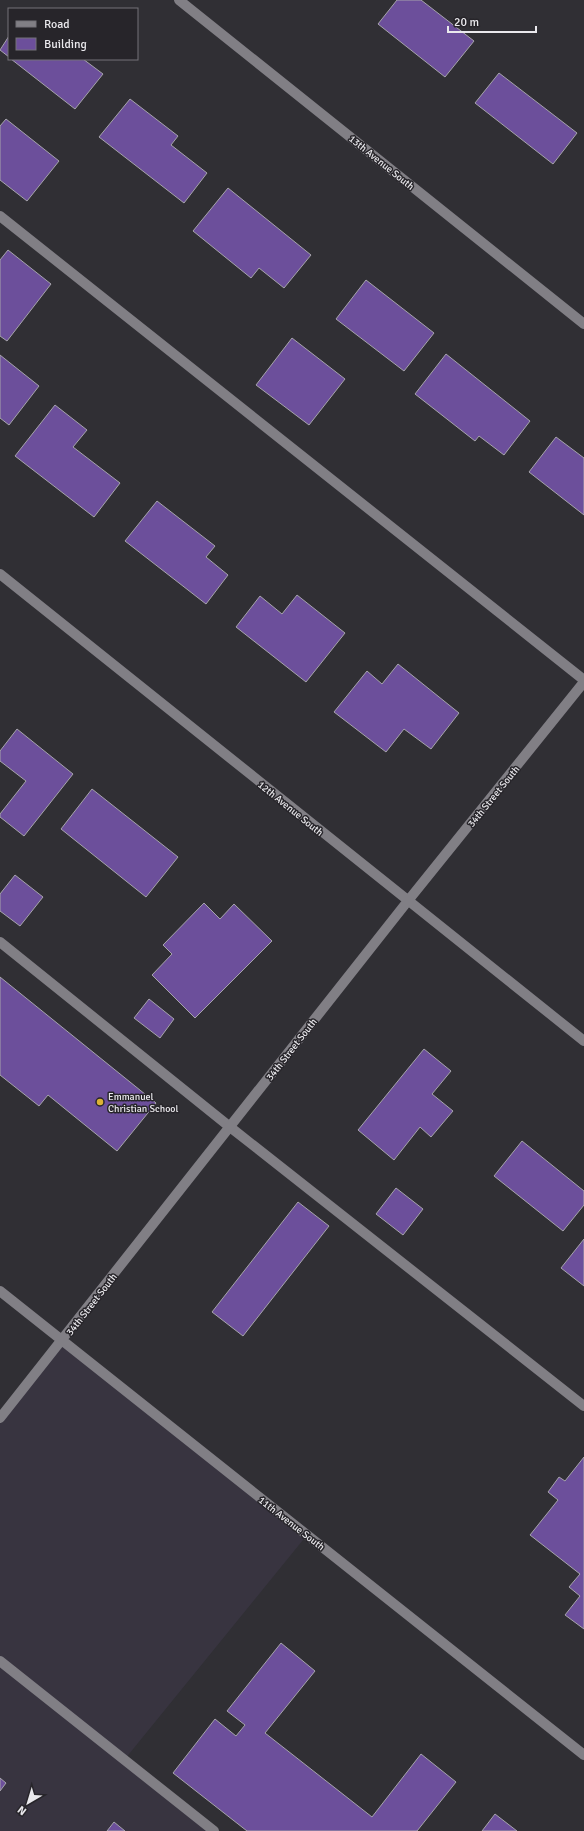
<svg xmlns="http://www.w3.org/2000/svg" width="584" height="1831" viewBox="0 0 584 1831" font-family="Signika,sans-serif">
	<rect width="100%" height="100%" fill="#302f34"/>
	<!-- built -->
	<path fill="#383440" d="M 63,1340 L 307,1535 L 125,1759 L 214,1831 L 0,1831 L 0,1418 Z"/>
	<!-- building -->
	<path fill="#6c4f9b" stroke="#a6a4ab" d="M 397,0 L 421,0 L 474,41 L 445,77 L 378,24 Z
		M 9,36 L 9,57 L 0,50 Z
		M 11,59 L 83,59 L 103,74 L 75,109 Z
		M 499,73 L 577,133 L 553,164 L 475,103 Z
		M 130,99 L 178,136 L 171,145 L 207,173 L 184,203 L 99,137 Z
		M 6,119 L 59,161 L 27,201 L 0,180 L 0,126 Z
		M 228,188 L 311,255 L 284,288 L 259,268 L 251,278 L 193,231 Z
		M 8,250 L 51,284 L 7,341 L 0,336 L 0,260 Z
		M 366,280 L 434,333 L 404,371 L 336,319 Z
		M 292,338 L 345,379 L 309,425 L 256,385 Z
		M 446,354 L 530,421 L 504,455 L 479,436 L 475,441 L 415,394 Z
		M 0,355 L 39,386 L 9,425 L 0,418 Z
		M 55,405 L 87,430 L 73,447 L 120,483 L 94,517 L 15,456 Z
		M 556,437 L 584,458 L 584,515 L 529,472 Z
		M 157,501 L 215,546 L 206,557 L 228,575 L 206,604 L 125,541 Z
		M 297,595 L 345,633 L 306,682 L 236,627 L 260,596 L 282,614 Z
		M 398,664 L 459,713 L 431,749 L 404,729 L 386,752 L 334,712 L 367,671 L 382,684 Z
		M 17,729 L 73,774 L 24,836 L 0,817 L 0,814 L 26,781 L 0,761 L 0,751 Z
		M 92,789 L 178,857 L 146,897 L 61,829 Z
		M 15,875 L 43,897 L 20,926 L 0,911 L 0,894 Z
		M 204,903 L 220,919 L 234,904 L 272,941 L 195,1018 L 152,975 L 172,954 L 163,945 Z
		M 0,977 L 156,1103 L 117,1151 L 48,1095 L 39,1106 L 0,1075 Z
		M 149,999 L 174,1019 L 160,1038 L 134,1018 Z
		M 424,1049 L 451,1071 L 432,1094 L 453,1111 L 431,1137 L 420,1127 L 394,1160 L 358,1130 Z
		M 522,1141 L 584,1191 L 584,1205 L 563,1231 L 494,1176 Z
		M 396,1188 L 423,1209 L 403,1235 L 376,1214 Z
		M 298,1202 L 329,1226 L 243,1336 L 212,1312 Z
		M 584,1239 L 584,1286 L 561,1268 Z
		M 584,1457 L 584,1629 L 565,1615 L 580,1596 L 569,1587 L 580,1574 L 530,1535 L 558,1500 L 548,1492 L 559,1477 L 565,1481 Z
		M 281,1643 L 315,1671 L 265,1733 L 372,1817 L 421,1754 L 456,1782 L 417,1831 L 247,1831 L 173,1773 L 215,1719 L 236,1736 L 245,1725 L 227,1711 Z
		M 0,1778 L 6,1783 L 0,1791 Z
		M 495,1814 L 517,1831 L 482,1831 Z
		M 114,1822 L 125,1831 L 107,1831 Z"/>
	<g fill="none" stroke-linecap="round" stroke-linejoin="round">
		<!-- service -->
		<path stroke="#817f85" stroke-width="10" d="M 0,216 L 584,680
			M 0,942 L 230,1127 L 584,1406
			M 0,1661 L 214,1831"/>
		<!-- minor -->
		<path stroke="#817f85" stroke-width="10" d="M 179,0 L 584,324
			M 0,574 L 584,1041
			M 0,1291 L 584,1755
			M 0,1418 L 407,902 L 584,682"/>
	</g>
	<!-- markers -->
	<circle fill="#dcb233" stroke="#27252a" stroke-width="1.5" cx="100" cy="1102" r="4"/>
	<g text-anchor="middle" stroke-width="3" stroke-linejoin="round" paint-order="stroke">
		<!-- street labels -->
		<g font-size="10" fill="#eae9ed" stroke="#27252a">
			<text transform="translate(382 162) rotate(39)" y="4">13th Avenue South</text>
			<text transform="translate(493 796) rotate(-51)" y="4">34th Street South</text>
			<text transform="translate(291 808) rotate(39)" y="4">12th Avenue South</text>
			<text transform="translate(291 1049) rotate(-52)" y="4">34th Street South</text>
			<text transform="translate(91 1304) rotate(-52)" y="4">34th Street South</text>
			<text transform="translate(292 1523) rotate(38)" y="4">11th Avenue South</text>
		</g>
		<!-- poi labels -->
		<g font-size="10" fill="#eae9ed" stroke="#27252a" text-anchor="start">
			<text x="108" y="1100">Emmanuel<tspan x="108" dy="12">Christian School</tspan></text>
		</g>
	</g>
	<!-- legend -->
	<rect x="8" y="8" width="130" height="52" fill="#27252a" stroke="#757378"/>
	<rect x="16" y="21" width="20" height="6" fill="#817f85" stroke="#757378"/>
	<text x="44" y="28" font-size="12" fill="#eae9ed">Road</text>
	<rect x="16" y="38" width="20" height="12" fill="#6c4f9b" stroke="#757378"/>
	<text x="44" y="48" font-size="12" fill="#eae9ed">Building</text>
	<!-- north arrow -->
	<g transform="translate(28 1803) rotate(218)" stroke="#27252a" stroke-width="3" paint-order="stroke">
	<path d="M0-3L7 15L0 10L-7 15Z" fill="#eae9ed"/>
	<text y="-6" font-size="11" font-weight="bold" text-anchor="middle" fill="#eae9ed">N</text>
	</g>
	<!-- scale -->
	<path d="M448 26v6h88v-6" fill="none" stroke="#eae9ed" stroke-width="2"/>
	<text x="454" y="26" font-size="12" fill="#eae9ed" stroke="#27252a" stroke-width="3" paint-order="stroke">20 m</text>
</svg>
